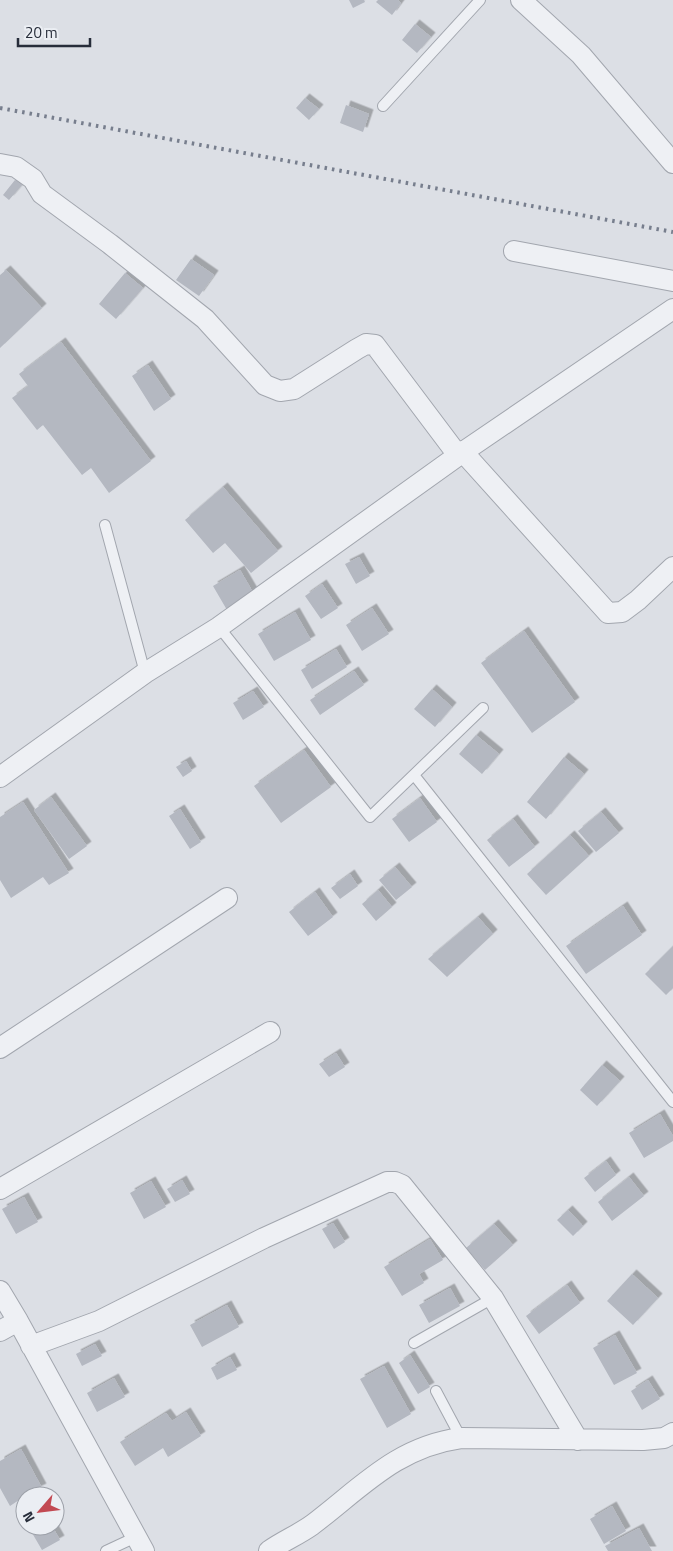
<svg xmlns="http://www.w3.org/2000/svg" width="673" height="1551" viewBox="0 0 673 1551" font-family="'Titillium Web',sans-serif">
	<defs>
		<filter id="shadow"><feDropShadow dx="4.5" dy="-4.5" stdDeviation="0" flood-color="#0004"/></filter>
	</defs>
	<rect width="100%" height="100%" fill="#dcdfe5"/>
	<!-- building -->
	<path fill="#b4b8c1" filter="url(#shadow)" d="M 349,0 L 364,0 L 365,2 L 353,8 Z
		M 378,0 L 398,0 L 401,3 L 392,15 L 376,2 Z
		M 415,24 L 431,37 L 417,53 L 402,40 Z
		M 305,98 L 319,109 L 309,120 L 296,108 Z
		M 346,105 L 369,114 L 363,132 L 340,123 Z
		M 15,180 L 22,185 L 9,200 L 3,195 Z
		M 191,259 L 214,275 L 199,296 L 176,280 Z
		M 6,270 L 42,308 L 0,348 L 0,275 Z
		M 125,273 L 143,288 L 116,319 L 99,304 Z
		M 61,342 L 151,461 L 109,493 L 91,468 L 82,475 L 43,425 L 37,430 L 12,398 L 28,386 L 19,374 Z
		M 148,365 L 171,399 L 154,411 L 132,376 Z
		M 223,487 L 278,551 L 251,573 L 225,543 L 213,553 L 185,520 Z
		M 359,557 L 370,576 L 356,584 L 345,564 Z
		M 240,570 L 254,594 L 227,610 L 213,586 Z
		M 322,584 L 338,608 L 321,619 L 305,596 Z
		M 372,608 L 389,634 L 362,651 L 346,625 Z
		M 295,612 L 311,640 L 274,661 L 258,634 Z
		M 524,631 L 575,702 L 532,733 L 481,663 Z
		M 336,649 L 347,667 L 312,689 L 301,670 Z
		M 354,671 L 364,685 L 320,715 L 310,700 Z
		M 432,689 L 452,707 L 435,727 L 414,709 Z
		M 253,691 L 264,707 L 243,720 L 233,703 Z
		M 476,735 L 499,754 L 482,774 L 459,754 Z
		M 304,750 L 331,787 L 281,823 L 254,786 Z
		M 564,757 L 584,774 L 546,819 L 527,802 Z
		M 186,761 L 192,771 L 183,777 L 176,767 Z
		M 51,797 L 87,846 L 69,859 L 34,810 Z
		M 420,798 L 437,822 L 409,842 L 392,819 Z
		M 23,802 L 69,873 L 49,885 L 43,877 L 11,898 L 0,880 L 0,817 Z
		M 180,809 L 201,842 L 190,849 L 169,816 Z
		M 601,812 L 619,833 L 596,852 L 578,831 Z
		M 513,819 L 535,847 L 509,867 L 487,840 Z
		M 570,835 L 589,856 L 546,895 L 527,874 Z
		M 395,867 L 412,887 L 396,900 L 379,880 Z
		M 350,874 L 358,886 L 340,899 L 331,888 Z
		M 378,890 L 392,907 L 376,921 L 362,904 Z
		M 315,892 L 333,917 L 308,936 L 289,912 Z
		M 623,906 L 642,935 L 586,974 L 566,946 Z
		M 478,917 L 493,934 L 447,977 L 428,959 Z
		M 673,946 L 673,988 L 666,995 L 645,974 Z
		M 336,1053 L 345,1067 L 329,1077 L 319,1064 Z
		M 602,1065 L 620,1081 L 597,1106 L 580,1090 Z
		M 660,1114 L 673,1136 L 673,1141 L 644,1158 L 629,1133 Z
		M 606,1161 L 616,1175 L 595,1192 L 584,1178 Z
		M 629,1177 L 644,1196 L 612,1221 L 598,1202 Z
		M 182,1180 L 190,1194 L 175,1202 L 167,1189 Z
		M 151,1181 L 166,1207 L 144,1219 L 130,1193 Z
		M 24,1197 L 38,1222 L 16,1234 L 2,1209 Z
		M 568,1210 L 583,1226 L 573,1236 L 557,1220 Z
		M 333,1223 L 345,1242 L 334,1249 L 322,1229 Z
		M 494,1224 L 513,1245 L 485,1270 L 466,1248 Z
		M 430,1239 L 443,1260 L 419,1274 L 424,1283 L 402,1296 L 384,1267 Z
		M 632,1274 L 658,1298 L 633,1325 L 607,1301 Z
		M 567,1285 L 580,1303 L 539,1334 L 526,1316 Z
		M 450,1288 L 460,1306 L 429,1323 L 419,1305 Z
		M 227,1305 L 239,1327 L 202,1347 L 190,1325 Z
		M 615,1335 L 637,1373 L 614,1385 L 593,1348 Z
		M 95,1344 L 102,1356 L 82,1366 L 76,1354 Z
		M 410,1355 L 430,1387 L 418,1394 L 399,1363 Z
		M 230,1357 L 237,1370 L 217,1380 L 211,1368 Z
		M 384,1366 L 411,1414 L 387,1428 L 360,1379 Z
		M 114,1378 L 125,1397 L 97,1412 L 87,1393 Z
		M 648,1380 L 660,1399 L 642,1410 L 631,1391 Z
		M 186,1412 L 201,1436 L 168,1457 L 163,1448 L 135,1466 L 120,1442 L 166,1413 L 172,1421 Z
		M 21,1449 L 42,1488 L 25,1496 L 10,1506 L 0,1488 L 0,1461 Z
		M 612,1506 L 626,1531 L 604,1544 L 590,1519 Z
		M 28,1526 L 52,1526 L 60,1540 L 42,1550 Z
		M 639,1528 L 652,1551 L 608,1551 L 605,1546 Z"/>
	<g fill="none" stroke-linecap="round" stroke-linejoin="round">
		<defs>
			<path id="service" d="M 383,106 L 480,0
				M 105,525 L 145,673
				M 219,627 L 370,817 L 483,708
				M 414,775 L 673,1102
				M 414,1343 L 493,1298
				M 436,1391 L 461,1438
				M 106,1551 L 136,1537"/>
			<path id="minor" d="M 521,0 L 581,55 L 673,163
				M 0,164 L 16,167 L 33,179 L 42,194 L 110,244 L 205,319 L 265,385 L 280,391 L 294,389 L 357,349 L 366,344 L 375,345 L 454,450 L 463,452 L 673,309
				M 514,251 L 673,281
				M 0,777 L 145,673 L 219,627 L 463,452 L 608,613 L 622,612 L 638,600 L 673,567
				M 0,1048 L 227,898
				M 0,1189 L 270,1032
				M 0,1291 L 18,1321 L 144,1551
				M 0,1331 L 18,1321
				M 31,1346 L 99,1321 L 264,1238 L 387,1182 L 395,1182 L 402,1185 L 493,1298 L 578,1440
				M 269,1551 C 283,1541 298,1535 312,1525 C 361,1488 396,1447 461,1438 L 643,1440 L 664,1438 L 673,1433"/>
		</defs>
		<!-- service casing -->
		<use href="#service" stroke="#a2a6ae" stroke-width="12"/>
		<!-- minor casing -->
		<use href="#minor" stroke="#a2a6ae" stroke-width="22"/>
		<!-- service -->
		<use href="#service" stroke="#eef0f4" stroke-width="10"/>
		<!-- minor -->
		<use href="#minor" stroke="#eef0f4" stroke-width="20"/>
		<!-- rail -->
		<path stroke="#777e8d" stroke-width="4" stroke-dasharray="2.5 5" stroke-linecap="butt" d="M 0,108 L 673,232"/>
	</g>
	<!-- north arrow -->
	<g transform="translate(40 1511) rotate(242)"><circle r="24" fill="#ebeef3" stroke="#9da1a9"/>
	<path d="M0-4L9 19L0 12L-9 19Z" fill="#c24952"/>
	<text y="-8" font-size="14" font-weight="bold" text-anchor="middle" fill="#272d3a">N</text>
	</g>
	<!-- scale -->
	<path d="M18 38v8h72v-8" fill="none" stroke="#272d3a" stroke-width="2.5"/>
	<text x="25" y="38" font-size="15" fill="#272d3a" stroke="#ebeef3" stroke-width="4" paint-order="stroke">20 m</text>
</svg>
